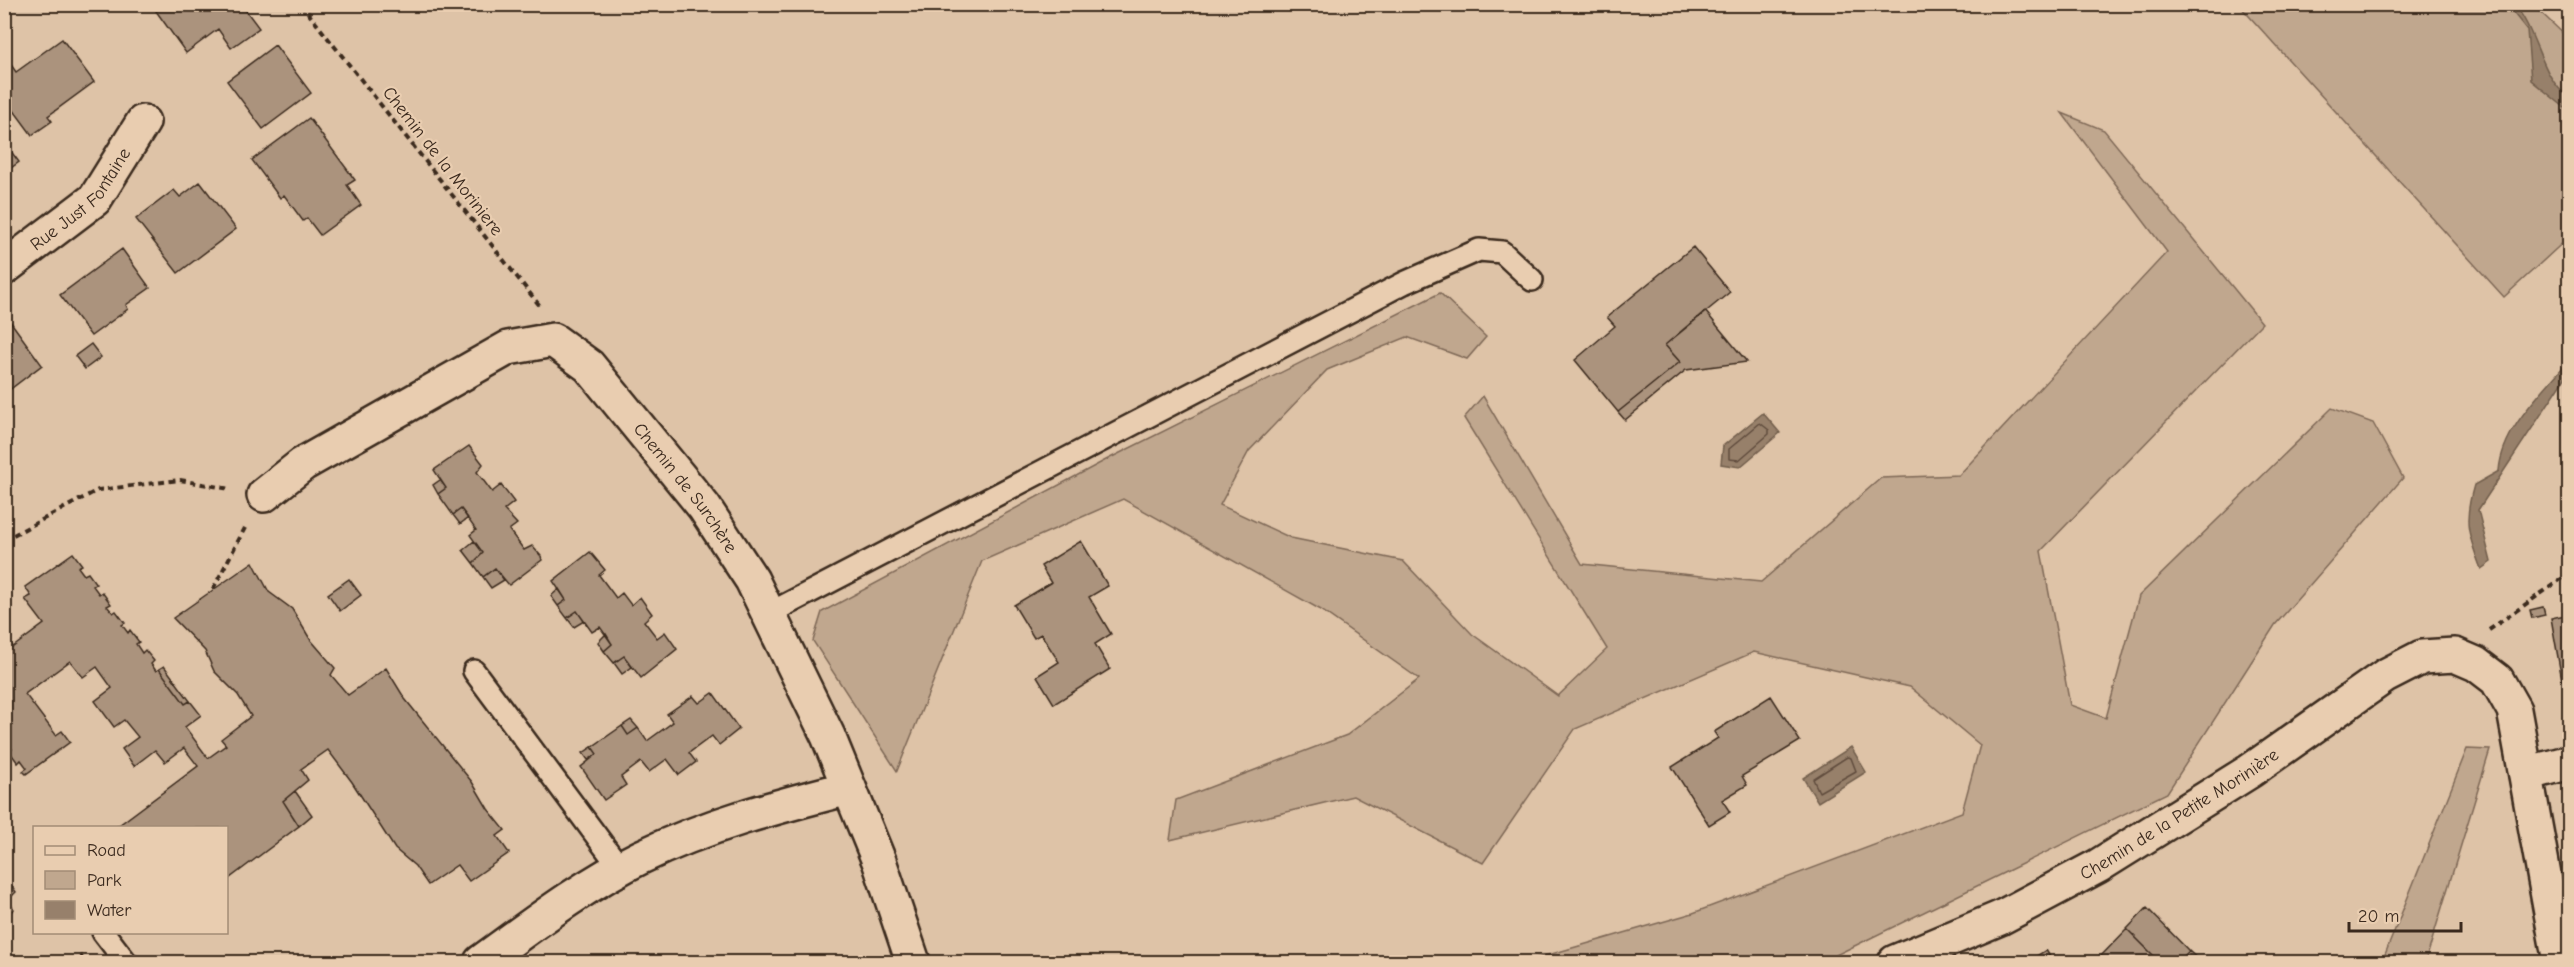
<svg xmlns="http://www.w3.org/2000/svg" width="2574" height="967" viewBox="0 0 2574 967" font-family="'Comic Neue',sans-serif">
	<rect width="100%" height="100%" fill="#dec3a7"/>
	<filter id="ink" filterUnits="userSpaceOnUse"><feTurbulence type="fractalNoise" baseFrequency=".0167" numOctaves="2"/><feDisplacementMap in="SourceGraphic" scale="12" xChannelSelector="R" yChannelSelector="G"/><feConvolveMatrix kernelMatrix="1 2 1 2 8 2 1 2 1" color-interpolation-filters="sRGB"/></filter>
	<g filter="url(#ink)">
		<!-- green -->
		<path fill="#c0a78e" stroke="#7e6856" stroke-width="1.5" d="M 2239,5 L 2533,5 L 2569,39 L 2569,237 L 2504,297 Z
			M 2062,113 L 2104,130 L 2262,323 L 2041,551 L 2070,705 L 2106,718 L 2139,596 L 2332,408 L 2373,423 L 2403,478 L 2275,625 L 2167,793 L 1834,956 L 1798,962 L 1524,962 L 1693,913 L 1962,812 L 1980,745 L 1910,687 L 1754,652 L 1575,729 L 1483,863 L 1353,796 L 1170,840 L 1176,800 L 1347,735 L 1419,679 L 1321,610 L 1123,499 L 982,561 L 897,771 L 813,641 L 822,612 L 1106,460 L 1440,293 L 1486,337 L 1467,359 L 1407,337 L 1327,370 L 1249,451 L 1220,505 L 1291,538 L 1403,561 L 1472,634 L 1558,696 L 1607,649 L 1464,418 L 1483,396 L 1582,564 L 1761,582 L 1881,478 L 1959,475 L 2167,252 Z
			M 2467,749 L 2490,750 L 2426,960 L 2424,962 L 2382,962 Z"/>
		<!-- water -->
		<path fill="#97806b" stroke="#725e4c" stroke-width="1.5" d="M 2507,5 L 2514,5 C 2537,29 2541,80 2569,97 L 2569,111 L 2531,80 L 2527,30 Z
			M 2569,360 L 2569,372 L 2478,510 L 2491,562 L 2481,569 C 2468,534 2463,523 2474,485 L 2499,471 C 2502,428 2543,392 2569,360 Z
			M 1763,413 L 1780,433 L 1740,467 L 1721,464 L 1723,446 Z
			M 1851,747 L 1866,772 L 1818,802 L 1803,778 Z"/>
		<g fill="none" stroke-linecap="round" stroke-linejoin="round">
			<!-- shore -->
			<path stroke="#604c3d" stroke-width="1.5" d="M 1760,423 L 1769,430 L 1769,434 L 1739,460 L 1729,459 L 1729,449 Z
				M 1847,757 L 1851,758 L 1856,771 L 1819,792 L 1813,779 Z"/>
		</g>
		<!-- building -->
		<path fill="#ab937d" stroke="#3b2a1e" stroke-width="1.5" d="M 151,4 L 241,4 L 259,28 L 231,48 L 218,29 L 186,53 Z
			M 62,39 L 94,82 L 48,116 L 52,121 L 32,135 L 4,97 L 4,65 L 9,62 L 16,72 Z
			M 275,45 L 311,93 L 263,129 L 227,81 Z
			M 309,118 L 355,180 L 347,185 L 361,205 L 320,235 L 307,218 L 303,221 L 284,195 L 280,198 L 252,160 Z
			M 4,142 L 19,162 L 4,173 Z
			M 200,182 L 236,229 L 178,273 L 136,219 L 174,190 L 180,197 Z
			M 1693,247 L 1730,292 L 1665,345 L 1680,362 L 1618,412 L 1575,360 L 1615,326 L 1607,317 Z
			M 122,249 L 150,288 L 126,305 L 128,309 L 91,336 L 60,295 Z
			M 1705,311 L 1747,362 L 1686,370 L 1625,420 L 1618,412 L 1680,362 L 1665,345 Z
			M 10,321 L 42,365 L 4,394 L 4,325 Z
			M 91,344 L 101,357 L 85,369 L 75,356 Z
			M 469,446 L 483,464 L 477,472 L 492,492 L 501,485 L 514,502 L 504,510 L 517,524 L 509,530 L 524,550 L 532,546 L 541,556 L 542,560 L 509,585 L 495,568 L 483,577 L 473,563 L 483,553 L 470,535 L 476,530 L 461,509 L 453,515 L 438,494 L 446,488 L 434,470 Z
			M 440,480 L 446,488 L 438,494 L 433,485 Z
			M 461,509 L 468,518 L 460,524 L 453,515 Z
			M 474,541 L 483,553 L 473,563 L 463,550 Z
			M 1081,541 L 1108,586 L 1089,597 L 1111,634 L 1095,644 L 1110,669 L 1054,704 L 1037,676 L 1059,662 L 1041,634 L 1034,638 L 1014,605 L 1051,583 L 1041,566 Z
			M 590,552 L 605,570 L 599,575 L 616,598 L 622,593 L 631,605 L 640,597 L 652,614 L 644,621 L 657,638 L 665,632 L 677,649 L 641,678 L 624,656 L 614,663 L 604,651 L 612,644 L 600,627 L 592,632 L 577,611 L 567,618 L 558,606 L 566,600 L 553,581 Z
			M 73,553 L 82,565 L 78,567 L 84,575 L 88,573 L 96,584 L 93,586 L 99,594 L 102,592 L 111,604 L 107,606 L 113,613 L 116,611 L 125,623 L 122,625 L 128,633 L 130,630 L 139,642 L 136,644 L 142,653 L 145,650 L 154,661 L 151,664 L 156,671 L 159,669 L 185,704 L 190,701 L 201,715 L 185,727 L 208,758 L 226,745 L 221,739 L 251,716 L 238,695 L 214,671 L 205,651 L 173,618 L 253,562 L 269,592 L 292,609 L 310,639 L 335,668 L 331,675 L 348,695 L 386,668 L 405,699 L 472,782 L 488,809 L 505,830 L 497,836 L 509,853 L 469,881 L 457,865 L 428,885 L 415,866 L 395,849 L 352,782 L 328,750 L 301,769 L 308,780 L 283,801 L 299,826 L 226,881 L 226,828 L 115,828 L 198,766 L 184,748 L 165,762 L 155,750 L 134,766 L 122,749 L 138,737 L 124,720 L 114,727 L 95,701 L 112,688 L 97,667 L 83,677 L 70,661 L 25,694 L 56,735 L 62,731 L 70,742 L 26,774 L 23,771 L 27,768 L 21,760 L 18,763 L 9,751 L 12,749 L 6,741 L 4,743 L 4,635 L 13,647 L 44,624 L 25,599 L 31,596 L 25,587 Z
			M 495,568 L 504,580 L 491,588 L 483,577 Z
			M 349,579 L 361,595 L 340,611 L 328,594 Z
			M 559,589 L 566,600 L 558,606 L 551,596 Z
			M 2543,607 L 2545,615 L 2532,618 L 2530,610 Z
			M 577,611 L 584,621 L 574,627 L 567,618 Z
			M 2570,614 L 2570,678 L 2562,680 L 2551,618 Z
			M 606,634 L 612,644 L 604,651 L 598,642 Z
			M 624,656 L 632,667 L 622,674 L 614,663 Z
			M 164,666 L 190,701 L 185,704 L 159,669 Z
			M 713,693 L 739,729 L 719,745 L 712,736 L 689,753 L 696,762 L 679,775 L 667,759 L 649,772 L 641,762 L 621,777 L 626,785 L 604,800 L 581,767 L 597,754 L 592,747 L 622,726 L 628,735 L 638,728 L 647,741 L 673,722 L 667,714 L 693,696 L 699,703 Z
			M 1771,696 L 1800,741 L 1742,776 L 1747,785 L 1722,800 L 1730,812 L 1709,825 L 1672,767 L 1718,738 L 1714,732 Z
			M 631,720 L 638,728 L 628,735 L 622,726 Z
			M 592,747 L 597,754 L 588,760 L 583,753 Z
			M 295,791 L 312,815 L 299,826 L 283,801 Z
			M 2570,798 L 2570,826 L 2565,806 Z
			M 11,885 L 16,892 L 8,900 L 4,890 Z
			M 4,895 L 14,909 L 4,917 Z
			M 2147,908 L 2189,951 L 2178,962 L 2160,962 L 2127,929 Z
			M 2127,929 L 2160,962 L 2101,962 L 2098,959 Z
			M 2046,950 L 2053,962 L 2034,962 L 2032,959 Z
			M 2189,951 L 2201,962 L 2178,962 Z"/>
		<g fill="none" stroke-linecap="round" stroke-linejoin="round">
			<defs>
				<path id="lane" d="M 770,613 L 1404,283 L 1479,250 L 1502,252 L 1532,280
					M 474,671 L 621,869
					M 103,932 L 126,962"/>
				<g id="street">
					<path id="s1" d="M 4,268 L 95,199 L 143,122"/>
					<path id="s2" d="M 264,495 L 303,464 L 508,348 L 553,340 L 589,366 L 704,507 L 752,580 L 828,736 L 879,861 L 913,962"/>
					<path d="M 2526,774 L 2570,762"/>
					<path d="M 481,962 C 532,925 584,885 641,857 C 707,825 778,806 849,788"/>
					<path id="s3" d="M 1895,962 L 2000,918 L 2098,866 L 2250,771 L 2385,676 L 2422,657 L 2455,655 L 2476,664 L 2497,680 L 2514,710 L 2560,962"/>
				</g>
			</defs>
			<!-- lane casing -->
			<use href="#lane" stroke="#3b2a1e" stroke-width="26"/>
			<!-- street casing -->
			<use href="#street" stroke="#3b2a1e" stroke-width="38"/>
			<!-- path -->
			<path stroke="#3b2a1e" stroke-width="4" stroke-dasharray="6 4.5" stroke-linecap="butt" d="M 301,4 L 540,306
				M 4,540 L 98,490 L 180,480 L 230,489
				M 213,589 L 246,526
				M 2489,630 L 2570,573
				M 71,962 L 83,956"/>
			<!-- lane -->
			<use href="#lane" stroke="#e9cdb0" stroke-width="21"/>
			<!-- street -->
			<use href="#street" stroke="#e9cdb0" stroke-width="33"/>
		</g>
	</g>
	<g text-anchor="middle" stroke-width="4.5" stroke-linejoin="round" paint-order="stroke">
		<!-- street labels -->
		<g font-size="18" fill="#3b2a1e" stroke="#e9cdb0">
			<text transform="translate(443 161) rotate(52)" y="6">Chemin de la Moriniere</text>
			<text dy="6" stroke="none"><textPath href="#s1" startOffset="104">Rue Just Fontaine</textPath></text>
			<text dy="6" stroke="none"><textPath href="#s2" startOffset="531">Chemin de Surchère</textPath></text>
			<text dy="6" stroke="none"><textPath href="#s3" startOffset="321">Chemin de la Petite Morinière</textPath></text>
		</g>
	</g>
	<!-- margin -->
	<rect width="2574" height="967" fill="none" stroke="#e9cdb0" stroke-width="24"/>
	<rect x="12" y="12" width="2550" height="943" fill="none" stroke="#3b2a1e" stroke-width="2" filter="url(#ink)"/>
	<!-- legend -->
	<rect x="33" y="826" width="195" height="108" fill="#e9cdb0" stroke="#a38c76" stroke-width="1.5"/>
	<rect x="45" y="846" width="30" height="9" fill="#e9cdb0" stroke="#a38c76" stroke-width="1.5"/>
	<text x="87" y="856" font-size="18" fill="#3b2a1e">Road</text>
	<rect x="45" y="871" width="30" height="18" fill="#c0a78e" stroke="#a38c76" stroke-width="1.5"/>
	<text x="87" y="886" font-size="18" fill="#3b2a1e">Park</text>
	<rect x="45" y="901" width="30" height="18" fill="#97806b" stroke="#a38c76" stroke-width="1.5"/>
	<text x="87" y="916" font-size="18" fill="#3b2a1e">Water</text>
	<!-- scale -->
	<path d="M2349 922v9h112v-9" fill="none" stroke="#3b2a1e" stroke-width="3"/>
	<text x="2358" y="922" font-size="18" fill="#3b2a1e" stroke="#e9cdb0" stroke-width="4.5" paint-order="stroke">20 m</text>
</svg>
